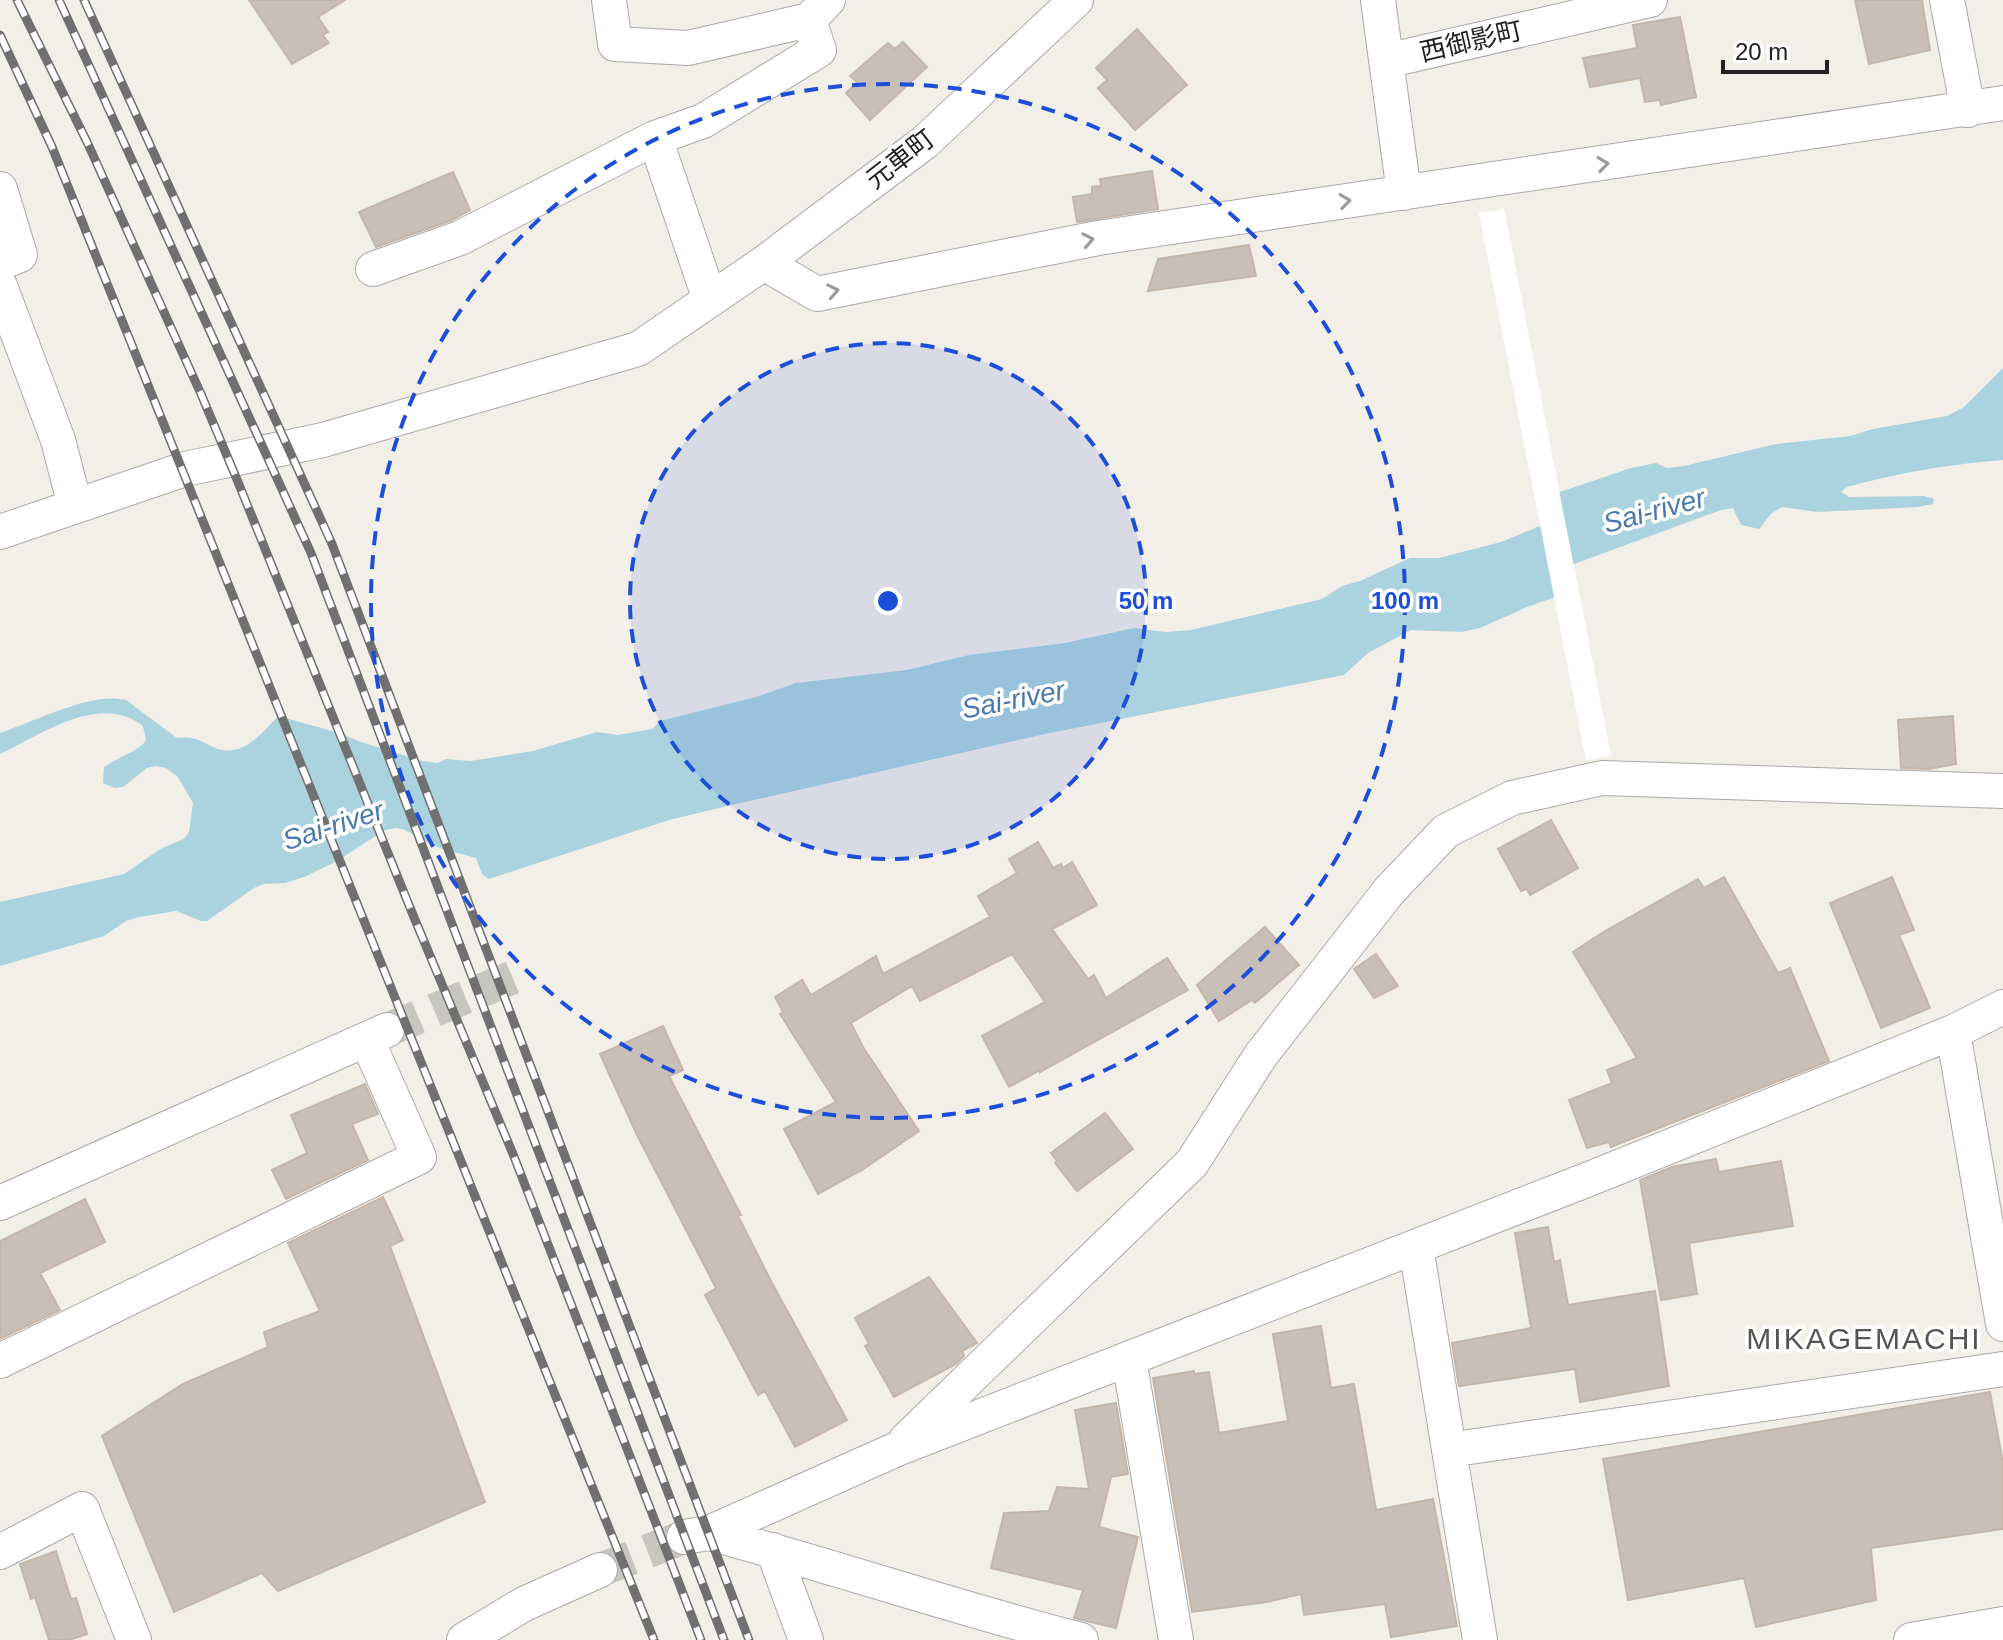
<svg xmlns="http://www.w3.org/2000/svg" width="2003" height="1640" viewBox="0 0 2003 1640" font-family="Arial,'Noto Sans JP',sans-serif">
	<rect width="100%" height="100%" fill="#f2efe9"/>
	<!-- water -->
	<path fill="#aad3df" d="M 2003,368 L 2003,460 C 1951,464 1897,473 1847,487 L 1841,492 L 1849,497 L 1924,496 L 1934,499 L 1933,504 L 1918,507 L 1817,512 L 1782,507 L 1771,514 L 1759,529 L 1741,525 L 1733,508 L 1721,510 L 1574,564 L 1555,597 L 1527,607 L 1480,628 L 1462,632 L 1411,630 L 1368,653 L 1344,675 L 1045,734 L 732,805 L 669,820 L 489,879 L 482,874 L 476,858 L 439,848 L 403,829 L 395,828 L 385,830 L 337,861 L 304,877 L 285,883 L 263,884 L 254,888 L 207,921 L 201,921 L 176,911 L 139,917 L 126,921 L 104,936 L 0,966 L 0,902 L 124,874 L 162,848 L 184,839 L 189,832 L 193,803 L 178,777 L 166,768 L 155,766 L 147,768 L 123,787 L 115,788 L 103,783 L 104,767 C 118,757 135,753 146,741 L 143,726 C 101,692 41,734 0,754 L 0,733 C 33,722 92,691 126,700 L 177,738 C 193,736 199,740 213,747 C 240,760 262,734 278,716 L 343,734 L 358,741 L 422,761 L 438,763 L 446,759 L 470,761 L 533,751 L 597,732 L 618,735 L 652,729 L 660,721 L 756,697 L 796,683 L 907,670 L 969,655 L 1065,643 L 1134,628 L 1166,632 L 1191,630 L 1322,599 L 1342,586 L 1360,581 L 1410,558 L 1439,558 L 1501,542 L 1540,526 L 1560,492 L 1631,468 L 1656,463 L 1667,468 L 1684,466 L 1776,444 L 1850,436 L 1873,429 L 1947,416 L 1964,407 Z"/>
	<!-- pier -->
	<path fill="#fff" d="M 1504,209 L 1611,756 L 1586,760 L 1479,213 Z"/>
	<!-- building -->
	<path fill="#c7bfb8" stroke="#c4b6ab" stroke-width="2" d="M 249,0 L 345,0 L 318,17 L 328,32 L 323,35 L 329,43 L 292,64 Z
		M 1855,0 L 1922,0 L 1930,50 L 1869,64 Z
		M 1680,17 L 1696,97 L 1661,105 L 1660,100 L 1645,102 L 1640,78 L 1590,87 L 1583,58 L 1637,48 L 1633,25 Z
		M 1137,29 L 1187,85 L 1135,130 L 1098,88 L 1107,80 L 1096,68 Z
		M 903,42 L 927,67 L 870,120 L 846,93 L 857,82 L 850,76 L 888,43 L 895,49 Z
		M 1152,171 L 1158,209 L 1077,222 L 1073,197 L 1092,194 L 1092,187 L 1101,186 L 1100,179 Z
		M 453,172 L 470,210 L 452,220 L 376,247 L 359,212 Z
		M 1249,245 L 1256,276 L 1148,291 L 1158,259 Z
		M 1953,716 L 1956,764 L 1929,769 L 1901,768 L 1898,720 Z
		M 1551,820 L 1578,868 L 1530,895 L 1527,889 L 1521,891 L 1498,849 Z
		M 1038,842 L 1053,868 L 1061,864 L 1063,868 L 1072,862 L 1097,905 L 1052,929 L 1088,979 L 1094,975 L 1106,998 L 1167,958 L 1188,990 L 1040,1072 L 1040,1070 L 1009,1087 L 982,1036 L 1045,1002 L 1012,954 L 920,1001 L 912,986 L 851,1023 L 863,1047 L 919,1131 L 862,1170 L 818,1194 L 784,1129 L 836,1102 L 780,1014 L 783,1012 L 775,997 L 802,980 L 811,995 L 876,956 L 883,974 L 990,917 L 978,896 L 1017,873 L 1009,859 Z
		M 1724,877 L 1778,973 L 1790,968 L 1829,1061 L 1611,1147 L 1609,1142 L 1587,1148 L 1569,1100 L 1612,1083 L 1607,1070 L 1637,1058 L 1573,952 L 1605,931 L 1698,879 L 1704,888 Z
		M 1892,877 L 1914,930 L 1899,935 L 1930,1008 L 1881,1028 L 1830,903 Z
		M 1265,927 L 1299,965 L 1255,1003 L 1252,1000 L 1219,1021 L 1197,985 Z
		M 1376,954 L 1398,986 L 1374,998 L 1354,969 Z
		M 663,1026 L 683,1070 L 669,1076 L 741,1215 L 738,1216 L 772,1283 L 847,1420 L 795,1447 L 765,1391 L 758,1395 L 705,1295 L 716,1288 L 637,1135 L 600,1054 Z
		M 365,1084 L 378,1114 L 352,1124 L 368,1160 L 286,1199 L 272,1170 L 307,1153 L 291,1115 Z
		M 1105,1113 L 1133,1149 L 1077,1191 L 1055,1163 L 1057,1161 L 1051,1153 Z
		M 1716,1159 L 1719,1172 L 1781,1161 L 1793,1226 L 1689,1243 L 1697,1294 L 1661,1300 L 1640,1180 L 1672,1167 Z
		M 383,1197 L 403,1240 L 390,1246 L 485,1502 L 278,1591 L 262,1573 L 174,1612 L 102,1436 L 183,1384 L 268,1347 L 264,1332 L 320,1311 L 288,1243 Z
		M 85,1199 L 105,1242 L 40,1273 L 60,1310 L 0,1339 L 0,1241 Z
		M 1548,1227 L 1554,1262 L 1560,1260 L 1568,1305 L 1655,1291 L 1669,1386 L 1580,1402 L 1575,1369 L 1459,1386 L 1452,1343 L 1531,1328 L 1515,1233 Z
		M 929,1277 L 977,1343 L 962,1351 L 964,1356 L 956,1364 L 894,1397 L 865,1346 L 869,1344 L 855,1318 Z
		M 1321,1326 L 1331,1388 L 1354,1384 L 1376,1510 L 1433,1499 L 1457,1626 L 1391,1637 L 1385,1604 L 1304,1615 L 1301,1594 L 1267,1602 L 1192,1612 L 1153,1378 L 1194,1371 L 1194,1374 L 1209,1372 L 1219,1433 L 1288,1421 L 1273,1334 Z
		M 1990,1392 L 2003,1463 L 2003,1529 L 1871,1548 L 1876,1600 L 1756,1627 L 1744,1578 L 1628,1600 L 1603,1459 Z
		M 1116,1403 L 1128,1474 L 1111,1477 L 1099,1527 L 1138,1537 L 1116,1628 L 1074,1618 L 1083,1590 L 991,1568 L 1004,1513 L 1049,1511 L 1057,1487 L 1089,1489 L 1075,1410 Z
		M 56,1551 L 71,1599 L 76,1598 L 87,1634 L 69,1640 L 49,1640 L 35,1597 L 31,1599 L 20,1564 Z"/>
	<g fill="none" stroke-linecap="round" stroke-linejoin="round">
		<!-- minor-tunnel -->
		<path stroke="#c8c6c1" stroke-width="34" stroke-dasharray="34 17" stroke-linecap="butt" d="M 387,1030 L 528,971
			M 600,1570 L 684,1537"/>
		<defs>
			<path id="minor" d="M 609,0 L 615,44 L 688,48 L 809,20
				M 1378,0 L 1404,193
				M 1947,0 L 1968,110
				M 1386,61 L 1650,0
				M 655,138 L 710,300
				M 0,189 L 20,255 L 0,263
				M 764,263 L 817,294 L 1098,238 L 2003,103
				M 373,269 L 460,238 L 655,138 L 703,121 L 819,50 L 809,20 L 828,0
				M 0,286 L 58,440 L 75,506
				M 0,532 L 185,469 L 323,440 L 638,349 L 764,263 L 925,142 L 1076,0
				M 1953,1032 L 2003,1324
				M 0,1203 L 387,1030
				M 1416,1247 L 1480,1640
				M 1129,1359 L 1176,1640
				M 0,1361 L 419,1157 L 367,1040
				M 906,1440 L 1192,1163 L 1261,1055 L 1389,891 L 1446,831 L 1512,798 L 1602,778 L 2003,791
				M 1449,1450 L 2003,1369
				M 709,1533 C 833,1566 956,1608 1081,1640
				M 684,1537 L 709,1533 L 897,1449 L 1589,1179 L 1953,1032 L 2003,1007
				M 773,1550 L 806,1640
				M 0,1552 L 82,1509 L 134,1640
				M 464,1640 L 524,1604 L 600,1570
				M 1911,1640 L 2003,1624"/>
		</defs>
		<!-- minor casing -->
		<use href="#minor" stroke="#a9a9a9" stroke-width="36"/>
		<!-- minor -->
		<use href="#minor" stroke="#fff" stroke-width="34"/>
		<defs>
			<path id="rail" d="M 17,0 L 88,144 L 201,394 L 238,482 L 413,915 L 513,1154 L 701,1640
				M 59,0 L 311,553 L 724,1640
				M 84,0 L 332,544 L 749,1640
				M 0,35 L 52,147 L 654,1640"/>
		</defs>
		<!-- rail casing -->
		<use href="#rail" stroke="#707070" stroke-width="9"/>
		<!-- rail -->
		<use href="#rail" stroke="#fff" stroke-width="6" stroke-dasharray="18" stroke-linecap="butt"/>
	</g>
	<!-- one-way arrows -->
	<defs><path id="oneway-chevron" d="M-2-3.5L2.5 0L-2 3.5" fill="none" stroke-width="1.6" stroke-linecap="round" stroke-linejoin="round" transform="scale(2)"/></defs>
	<g stroke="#9c9c9c">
		<use href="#oneway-chevron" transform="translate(1603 164) rotate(-8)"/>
		<use href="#oneway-chevron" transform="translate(1345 201) rotate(-8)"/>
		<use href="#oneway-chevron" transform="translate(1088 240) rotate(-11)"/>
		<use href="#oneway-chevron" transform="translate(833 291) rotate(-11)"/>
	</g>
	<!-- distance rings -->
	<circle cx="888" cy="601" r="258" fill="#1d4ed8" fill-opacity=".12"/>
	<g fill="none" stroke="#1d4ed8" stroke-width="4" stroke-dasharray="14 10">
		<circle cx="888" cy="601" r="258"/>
		<circle cx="888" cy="601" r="517"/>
	</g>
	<g text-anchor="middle" stroke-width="7" stroke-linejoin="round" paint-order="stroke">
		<!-- street labels -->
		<g font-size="26" fill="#222" stroke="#fff">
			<text transform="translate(1471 41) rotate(-13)" y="9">西御影町</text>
			<text transform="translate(900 159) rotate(-38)" y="9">元車町</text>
		</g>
		<!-- water labels -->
		<g font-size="28" font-style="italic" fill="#4a7aab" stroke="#fff">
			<text transform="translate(1654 510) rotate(-15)" y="10">Sai-river</text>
			<text transform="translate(1013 699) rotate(-11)" y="10">Sai-river</text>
			<text transform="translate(333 825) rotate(-18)" y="10">Sai-river</text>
		</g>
		<!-- quarter labels -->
		<g font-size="30" letter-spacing="2" fill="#555" stroke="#fff">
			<text x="1864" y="1349">MIKAGEMACHI</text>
		</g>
	</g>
	<circle cx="888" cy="601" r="12" fill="#1d4ed8" stroke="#fff" stroke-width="4"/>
	<g font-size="24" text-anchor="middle" font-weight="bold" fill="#1d4ed8" stroke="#fff" stroke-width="7" stroke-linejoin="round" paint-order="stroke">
		<text x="1146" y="609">50 m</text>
		<text x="1405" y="609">100 m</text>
	</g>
	<!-- scale -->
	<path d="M1723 60v12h104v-12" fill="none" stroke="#222222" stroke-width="4"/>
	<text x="1735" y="60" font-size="24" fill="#222222" stroke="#ffffff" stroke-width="6" paint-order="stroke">20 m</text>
</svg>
